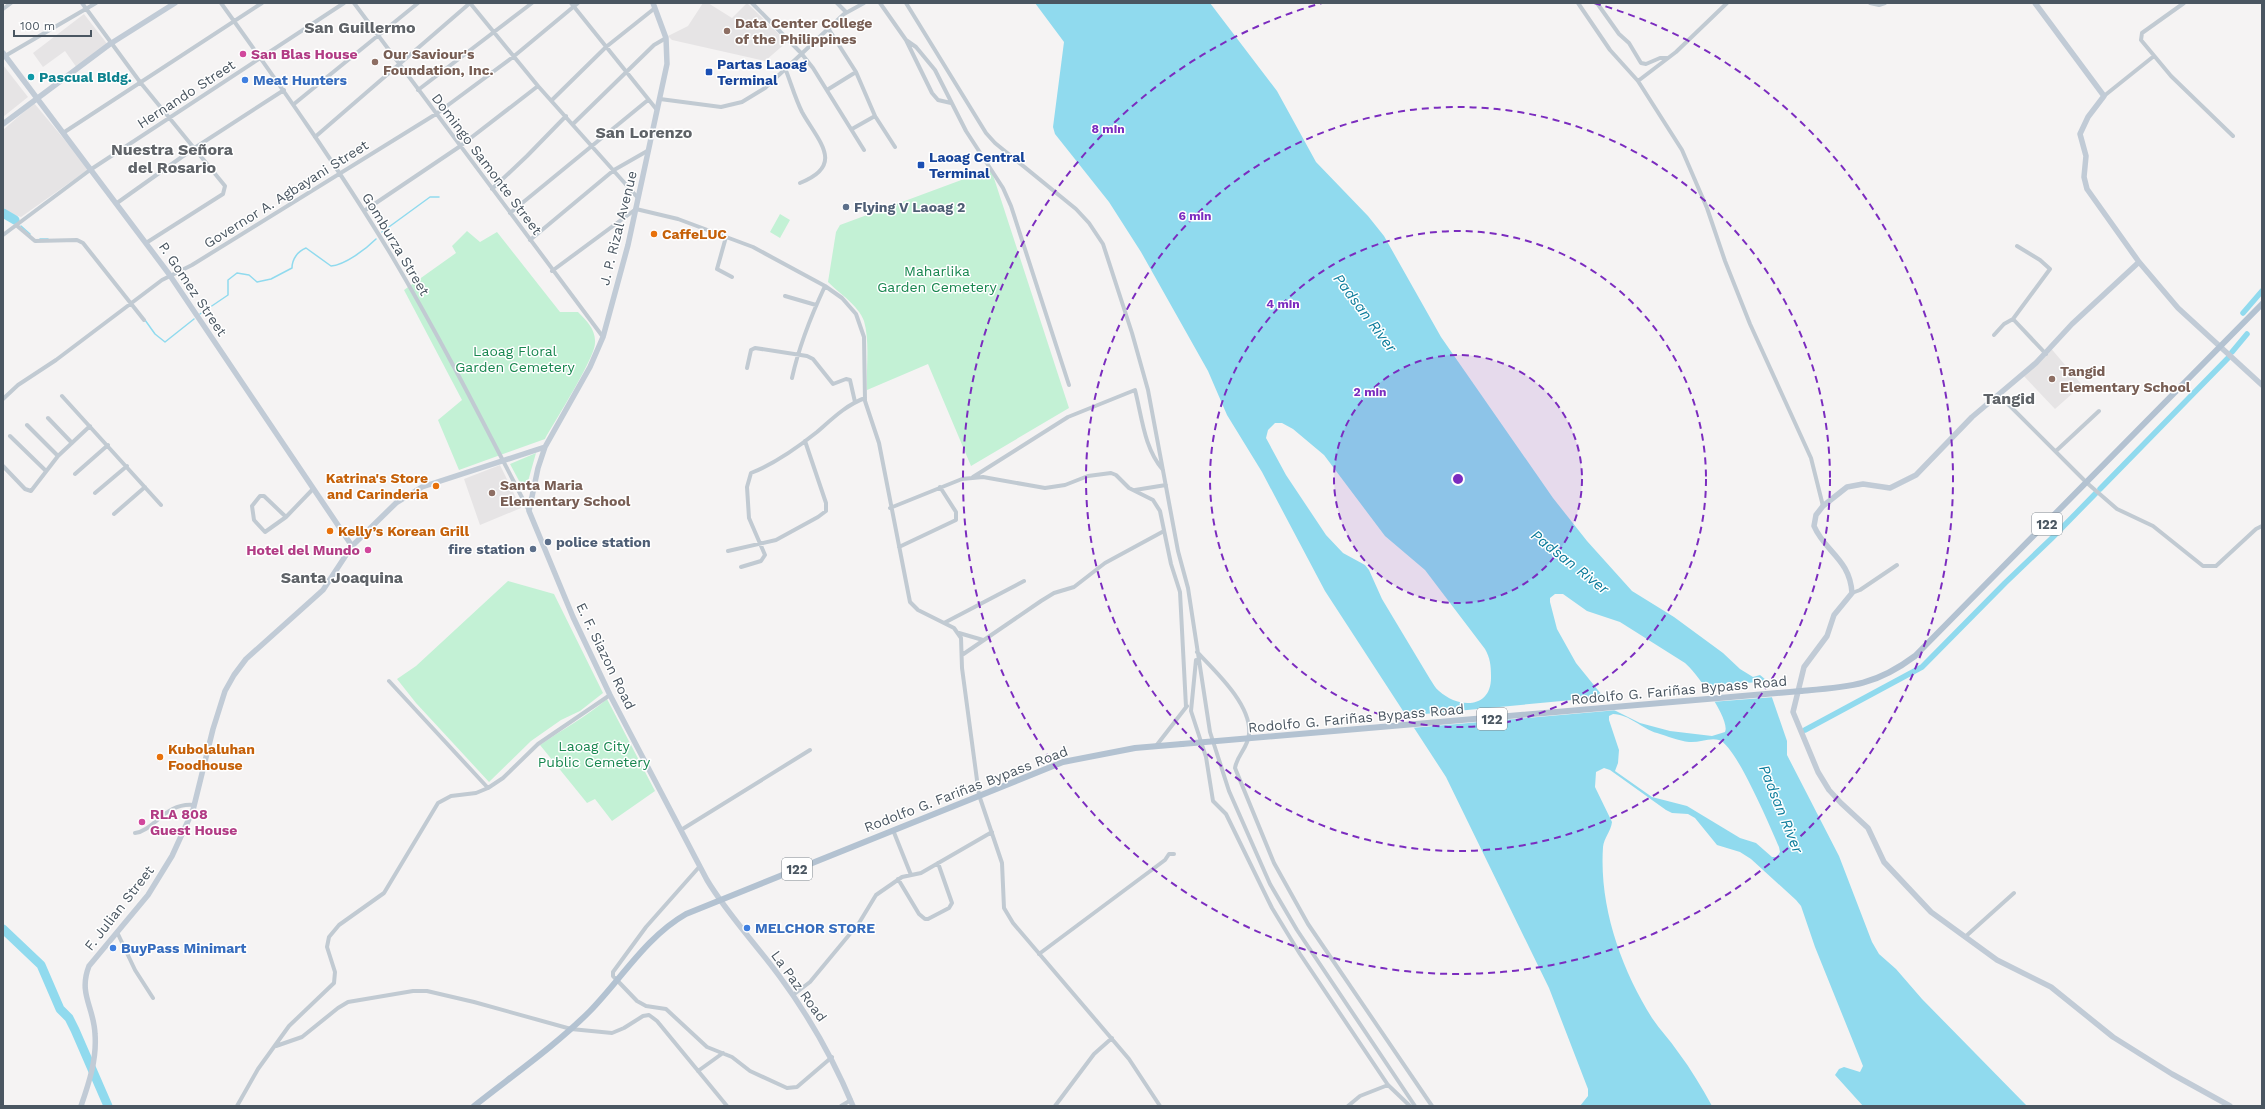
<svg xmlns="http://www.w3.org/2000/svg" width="2265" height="1109" viewBox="0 0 2265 1109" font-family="'Work Sans',sans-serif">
	<rect width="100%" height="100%" fill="#f5f3f3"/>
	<!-- education -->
	<path fill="#e6e4e5" d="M 703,3 L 708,3 L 732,18 L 747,3 L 787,42 L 765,61 L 672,40 L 668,36 L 688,26 Z
		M 84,14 L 108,45 L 77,68 L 65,51 L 43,67 L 33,53 Z
		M 3,65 L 28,97 L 3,117 Z
		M 34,103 L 89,169 L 21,217 L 3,211 L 3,130 Z
		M 2049,346 L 2082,385 L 2055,409 L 2021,373 Z
		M 500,465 L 521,508 L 480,525 L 464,479 Z"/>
	<!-- green -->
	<path fill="#c3f1d5" d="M 991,169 L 1069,408 L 971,466 L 928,364 L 867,390 C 866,368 870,342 864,321 C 859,306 839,293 828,282 L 836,232 L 840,225 Z
		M 780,214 L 790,220 L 780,238 L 770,232 Z
		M 467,231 L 480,242 L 497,232 L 560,312 L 578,312 C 587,321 596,330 595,343 C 595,358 555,421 545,439 L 459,470 L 438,420 L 462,400 L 404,290 L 456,253 L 452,246 Z
		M 536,453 L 525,492 L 510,464 Z
		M 508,581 L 554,594 L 603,693 L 580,711 L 561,720 L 531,741 L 489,782 L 416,703 L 397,679 L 416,666 Z
		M 607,699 L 655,791 L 612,821 L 595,799 L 587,803 L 540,745 C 563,729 586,717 607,699 Z"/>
	<!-- water -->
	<path fill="#90daee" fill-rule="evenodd" d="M 1035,3 L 1210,3 L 1277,91 L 1316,162 L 1368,216 L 1384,236 L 1441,337 L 1553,498 L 1587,541 L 1632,591 L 1674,617 L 1723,653 L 1740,669 L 1753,677 L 1760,675 L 1766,680 L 1787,741 L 1787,755 L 1839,856 L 1872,942 L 1879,954 L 1896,969 L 1922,999 L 2027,1106 L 1863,1106 L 1835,1075 L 1839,1069 L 1844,1067 L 1860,1072 L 1863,1066 L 1815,947 L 1801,906 L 1796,900 L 1751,859 L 1740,852 L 1717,845 L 1695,818 L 1688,814 L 1672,813 L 1666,810 L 1610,770 L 1604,768 L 1596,772 L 1595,787 L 1612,822 C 1611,831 1604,838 1603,847 C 1599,907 1621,968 1652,1018 C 1660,1030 1670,1040 1678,1052 C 1691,1069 1702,1088 1712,1106 L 1580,1106 L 1588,1096 L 1588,1089 L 1549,988 L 1446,777 L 1325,591 L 1262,472 L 1227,415 L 1208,371 L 1141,252 L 1109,202 L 1055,134 L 1053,127 L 1064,42 ZM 1275,423 L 1282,423 L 1293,429 L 1324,455 L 1385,536 L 1425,570 L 1485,649 C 1490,658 1491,665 1491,676 C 1492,709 1459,709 1439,691 C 1435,688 1433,683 1430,679 L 1382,599 L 1369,570 L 1365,565 L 1343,553 L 1326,535 L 1286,475 L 1266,438 L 1268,430 ZM 1555,594 L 1563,594 L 1587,611 L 1620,622 L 1685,663 C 1696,672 1731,720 1725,732 L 1712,736 L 1670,731 L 1640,723 L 1614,710 L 1576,663 L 1557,629 L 1550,602 L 1550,598 ZM 1613,714 C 1629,714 1642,729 1657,733 C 1667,736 1679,741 1689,742 C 1699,743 1710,737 1719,740 C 1736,745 1771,829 1779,847 L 1780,852 L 1777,857 L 1772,857 L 1756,843 L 1740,838 L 1687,806 L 1652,797 L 1615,771 L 1618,763 L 1619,750 L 1609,720 L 1609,716 Z"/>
	<!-- pier -->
	<path fill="#f5f3f3" d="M 1768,681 L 1775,697 L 1711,702 L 1703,687 Z
		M 1605,697 L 1618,710 L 1411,728 L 1403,716 Z"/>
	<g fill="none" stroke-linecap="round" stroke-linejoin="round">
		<!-- stream -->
		<path stroke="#90daee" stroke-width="1.5" d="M 21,226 L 30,234
			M 382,232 L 430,197 L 439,197
			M 40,239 L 48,239
			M 200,314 L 228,295 L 228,280 L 237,273 L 249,275 L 257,282 L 271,279 L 292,268 C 292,259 298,251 306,248 L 331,266 C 345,265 366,249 376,239
			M 145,320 L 155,334 L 165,342 L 194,319"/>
		<!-- canal -->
		<path stroke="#90daee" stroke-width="5.5" d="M 2243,313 L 2262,291
			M 2232,352 L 2247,334
			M 2100,489 L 2230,356
			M 1805,730 L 1922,667 L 2005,583 L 2051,539 L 2096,493"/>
		<!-- river -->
		<path stroke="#90daee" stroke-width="9" d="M 3,213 L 15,220
			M 3,929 L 41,965 L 60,1009 L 69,1018 L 75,1030 L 108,1106"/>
		<!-- street -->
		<path stroke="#c1cad2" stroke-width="4" d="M 82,3 L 140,82 L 225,186 L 223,194 L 146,243
			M 221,3 C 280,85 338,167 390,253 C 440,337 484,424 529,511
			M 354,3 L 603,337
			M 470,3 L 538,86 L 638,198
			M 571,3 L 657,110
			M 752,3 L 801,53 L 813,68 L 864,150
			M 837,3 L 846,12
			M 880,3 L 906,40 L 916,47 L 935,70 L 966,131 L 1003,188 L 1011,206 L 1069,385
			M 906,3 L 986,133 L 995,143 L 1076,209 L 1089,223 L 1103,244 L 1132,333 L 1148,390 L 1178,551 L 1188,588 L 1210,732 L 1229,791 L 1270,884 L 1297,930 L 1415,1106
			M 1578,3 L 1610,50 L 1638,81 L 1682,150 L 1707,208 L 1725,261 L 1750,324 L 1811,458 L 1823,506
			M 1597,3 L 1619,34 L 1629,43 L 1641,63 L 1646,64 L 1660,58 L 1667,58
			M 1870,3 L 1879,5 L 1885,3
			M 2184,3 L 2142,33 L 2141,40 L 2171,76 L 2233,136
			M 3,9 L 11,3
			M 828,28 L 856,72 L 875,116 L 895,147
			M 906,40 L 932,93 L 938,100 L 951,103
			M 5,56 L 96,3
			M 785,68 C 791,83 795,98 802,112 C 818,141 846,165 800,183
			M 1638,81 L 1676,52 L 1727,3
			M 418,90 L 532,3
			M 827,90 L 856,72
			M 2104,96 L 2154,56
			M 660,99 L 721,107 L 742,102 L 765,88 L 844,14 L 864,3
			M 552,100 L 606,47 L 655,8
			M 294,104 L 418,3
			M 573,124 L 654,45 L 666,38
			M 852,129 L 875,116
			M 63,133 L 262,3
			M 315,137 L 470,3
			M 492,189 L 527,156 L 566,116
			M 117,203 L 193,149 L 284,90
			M 364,211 L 459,147 L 538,86
			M 510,213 L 648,100
			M 16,225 L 35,241 L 77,240 L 83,243 L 144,320
			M 3,235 L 90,170 L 344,3
			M 726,237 L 717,269 L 732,277
			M 530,240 L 614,170 L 649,150
			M 2017,246 L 2040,260 L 2050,269 L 2013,319 L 2046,354
			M 552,271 L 636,209 L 678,219 L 753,247 L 825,286 L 842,298 L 856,314 L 864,337 L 865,401 L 879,443 L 910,602 L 918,610 L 954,628 L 961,638 L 962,668 L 979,795 L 1002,863 L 1004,908 L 1013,923 L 1129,1059 L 1160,1106
			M 785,296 L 816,305
			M 1994,335 L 2004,324 L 2013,319
			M 747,368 L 751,350 L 755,348 L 807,356 L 813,359 L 833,384 L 846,379 L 850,380 L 855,402
			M 792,378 C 799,346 811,316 825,286
			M 1999,395 L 2087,483 L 2117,509 L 2153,526 L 2203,566 L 2216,566 L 2256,529 L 2262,526
			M 62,396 L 161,505
			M 3,399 L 18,385 L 56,360 L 162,280 L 192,265 L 436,114 L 513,57 L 578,3
			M 48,418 L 72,443
			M 27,425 L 58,456
			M 10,436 L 45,470
			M 2056,451 L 2099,411
			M 3,466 L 25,489 L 31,491 L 58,456 L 90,426
			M 75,474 L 108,445
			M 973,477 L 1068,417 L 1135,390 C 1142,417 1144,448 1163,470
			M 1135,490 L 1166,485
			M 95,493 L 127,466
			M 890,508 L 962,479 L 983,477 L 1045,488 L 1065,485 L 1088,476 L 1111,473 L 1116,475 L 1129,488 L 1153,500 L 1160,511 L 1171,564 L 1180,592 L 1186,707
			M 114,514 L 145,487
			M 286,517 L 264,496 L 260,496 L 252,506 L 254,520 L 265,532 L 286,517 L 313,489
			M 899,547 L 956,520 L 956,512 L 940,487
			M 728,551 L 776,540 L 818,517 L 826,511 L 826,503 L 805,441
			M 741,567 L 761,561 L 765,555 L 749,518 L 747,487 L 751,473 C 774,464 797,448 817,432 C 832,419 846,405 865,398
			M 1852,593 L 1860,590 L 1897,565
			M 944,623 L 1024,581
			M 959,633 L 983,640
			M 1197,652 C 1215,671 1252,705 1249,734 C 1248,748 1237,755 1235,768 L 1274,863 L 1308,924 L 1432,1106
			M 962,655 L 1041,601 L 1054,593 L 1074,587 L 1105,563 L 1164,531
			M 1196,660 L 1191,711 L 1206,757 L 1213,801 L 1226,814 L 1272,908 L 1300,954 L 1388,1085 L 1410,1106
			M 389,681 L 488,788
			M 1156,746 L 1187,706
			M 681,830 L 810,750
			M 893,830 L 911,875
			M 135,833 C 154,831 165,802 194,805
			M 700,866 L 646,927 L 613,972 L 613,976 L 637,1001 L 646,1006 L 666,1009 L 707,1047 L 732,1057 L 750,1071 L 787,1088 L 797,1087 L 832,1057
			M 898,879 L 919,914 L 925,919 L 928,919 L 949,908 L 952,903 L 938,863
			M 117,932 L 135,970 L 153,998
			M 1965,937 L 2014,893
			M 1039,954 L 1165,860 L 1169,854 L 1174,854
			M 793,995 L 810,982 L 859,923 L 876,895 L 902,877 L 921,873 L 992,832
			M 276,1046 L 302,1037 L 338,1008 L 348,1002 L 413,991 L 427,991 L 474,1002 L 571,1029 L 612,1033 L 624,1028 L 643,1016 L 649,1015 L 657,1021 L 727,1106
			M 698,1071 L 723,1053
			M 237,1106 L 258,1069 L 289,1026 L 334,983 L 335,972 L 327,947 L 329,937 L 339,925 L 384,893 L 438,803 L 451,796 L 476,793 L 488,788 L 503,778 L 538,744 L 610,695
			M 841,1106 L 851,1100
			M 1055,1106 L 1094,1054 L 1112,1038
			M 1348,1106 L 1360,1096 L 1388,1085"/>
		<!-- secondary -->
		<path stroke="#c1cbd6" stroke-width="5.5" d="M 653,3 L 666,38 L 667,64 L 628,245 L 603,337 L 590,367 L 545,447 L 538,468 L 529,511 L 573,617 L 610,695 L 707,880 C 728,915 756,944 780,977 C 811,1019 833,1058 853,1106
			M 2035,3 L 2104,96 L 2088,117 L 2080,134 L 2086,156 L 2084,177 L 2087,189 L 2139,262 L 2178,308 L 2262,385
			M 3,53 L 169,274 L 352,546
			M 3,124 L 110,44 L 175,3
			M 2139,262 L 2072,324 L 2036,363 L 1972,417 L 1916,475 L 1890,488 L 1863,484 L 1847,487 L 1823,506 L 1816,515 L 1814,526 C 1825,552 1850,559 1852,593 L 1834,615 L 1827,636 L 1804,667 L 1793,712 L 1818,772 L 1829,790 L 1841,803 L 1868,828 L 1884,862 L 1931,912 L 1997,960 L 2051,987 L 2113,1037 L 2172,1074 L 2230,1106
			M 81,1106 C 89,1083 97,1059 95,1034 C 94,1007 78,994 89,966 L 148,895 L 172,856 L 193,810 L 213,729 L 225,691 L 234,675 L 246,659 L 323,590 L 352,546 L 396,503 L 422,487 L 545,447"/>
		<!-- primary -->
		<path stroke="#b3c2d1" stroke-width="6" d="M 1801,691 C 1849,687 1875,686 1915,656 L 2262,304
			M 474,1106 C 513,1075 555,1046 590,1011 C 622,978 646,937 686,914 L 1063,762 L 1135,748 L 1182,744"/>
		<!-- primary-bridge -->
		<path stroke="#b3c2d1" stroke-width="6" d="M 1182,744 L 1801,691"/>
	</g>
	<!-- distance rings -->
	<circle cx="1458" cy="479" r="124" fill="#7b2cbf" fill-opacity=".12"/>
	<g fill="none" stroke="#7b2cbf" stroke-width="2" stroke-dasharray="7 5">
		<circle cx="1458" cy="479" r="124"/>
		<circle cx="1458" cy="479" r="248"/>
		<circle cx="1458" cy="479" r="372"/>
		<path d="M1594 3A495 495 0 1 1 1322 3"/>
	</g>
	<!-- markers -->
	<g fill="#8d6e63" stroke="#fff" stroke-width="1.5">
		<circle cx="727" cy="31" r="4"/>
		<circle cx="375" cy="62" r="4"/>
		<circle cx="2052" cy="379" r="4"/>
		<circle cx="492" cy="493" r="4"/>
	</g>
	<g fill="#d1479c" stroke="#fff" stroke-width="1.5">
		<circle cx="243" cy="54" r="4"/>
		<circle cx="368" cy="550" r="4"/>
		<circle cx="142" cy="822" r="4"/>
	</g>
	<g fill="#1a4fb4" stroke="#fff" stroke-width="1.5">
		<rect x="705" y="68" width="8" height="8" rx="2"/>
		<rect x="917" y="161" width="8" height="8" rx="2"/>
	</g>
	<circle fill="#0f9aa8" stroke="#fff" stroke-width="1.5" cx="31" cy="77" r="4"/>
	<g fill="#3f7fe0" stroke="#fff" stroke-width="1.5">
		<circle cx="245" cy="80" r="4"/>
		<circle cx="747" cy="928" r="4"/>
		<circle cx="113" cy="948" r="4"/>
	</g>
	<g fill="#5c6f8a" stroke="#fff" stroke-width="1.5">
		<circle cx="846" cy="207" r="4"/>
		<circle cx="548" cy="542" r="4"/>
		<circle cx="533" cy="549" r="4"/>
	</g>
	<g fill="#e8710a" stroke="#fff" stroke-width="1.5">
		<circle cx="654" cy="234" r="4"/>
		<circle cx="436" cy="486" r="4"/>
		<circle cx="330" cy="531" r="4"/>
		<circle cx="160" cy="757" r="4"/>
	</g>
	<g text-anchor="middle" stroke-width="3" stroke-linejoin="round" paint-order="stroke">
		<!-- shield labels -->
		<g fill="#fff" stroke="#808990" stroke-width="1">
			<rect x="2032" y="513" width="30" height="22" rx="3"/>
			<rect x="1477" y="708" width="30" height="22" rx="3"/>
			<rect x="782" y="858" width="30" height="22" rx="3"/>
		</g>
		<g font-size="13" font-weight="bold" fill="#4a5661">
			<text x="2047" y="529">122</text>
			<text x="1492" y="724">122</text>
			<text x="797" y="874">122</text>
		</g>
		<!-- education labels -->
		<g font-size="14" font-weight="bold" fill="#785e54" stroke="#fff" text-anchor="start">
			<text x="735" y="28">Data Center College<tspan x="735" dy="16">of the Philippines</tspan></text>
			<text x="383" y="59">Our Saviour's<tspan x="383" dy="16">Foundation, Inc.</tspan></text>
			<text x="2060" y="376">Tangid<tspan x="2060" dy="16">Elementary School</tspan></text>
			<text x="500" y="490">Santa Maria<tspan x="500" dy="16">Elementary School</tspan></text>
		</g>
		<!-- hotel labels -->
		<g font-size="14" font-weight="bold" fill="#b23c85" stroke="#fff" text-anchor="start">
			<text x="251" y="59">San Blas House</text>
			<text x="360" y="555" text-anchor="end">Hotel del Mundo</text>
			<text x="150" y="819">RLA 808<tspan x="150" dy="16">Guest House</tspan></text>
		</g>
		<!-- transit labels -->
		<g font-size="14" font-weight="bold" fill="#164399" stroke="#fff" text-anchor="start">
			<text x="717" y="69">Partas Laoag<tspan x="717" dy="16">Terminal</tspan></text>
			<text x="929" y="162">Laoag Central<tspan x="929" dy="16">Terminal</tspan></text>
		</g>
		<!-- culture labels -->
		<g font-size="14" font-weight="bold" fill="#0d838f" stroke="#fff" text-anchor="start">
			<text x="39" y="82">Pascual Bldg.</text>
		</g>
		<!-- shop labels -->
		<g font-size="14" font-weight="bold" fill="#366cbe" stroke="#fff" text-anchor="start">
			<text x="253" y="85">Meat Hunters</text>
			<text x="755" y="933">MELCHOR STORE</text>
			<text x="121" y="953">BuyPass Minimart</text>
		</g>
		<!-- street labels -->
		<g font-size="14" fill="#4a5661" stroke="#fff">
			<text transform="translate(186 94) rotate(-33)" y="5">Hernando Street</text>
			<text transform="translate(487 164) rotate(53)" y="5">Domingo Samonte Street</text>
			<text transform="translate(286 194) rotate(-32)" y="5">Governor A. Agbayani Street</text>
			<text transform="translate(618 228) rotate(-76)" y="5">J. P. Rizal Avenue</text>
			<text transform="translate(396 244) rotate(59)" y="5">Gomburza Street</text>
			<text transform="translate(193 289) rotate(56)" y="5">P. Gomez Street</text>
			<text transform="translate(606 656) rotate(64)" y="5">E. F. Siazon Road</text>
			<text transform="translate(1679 690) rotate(-5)" y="5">Rodolfo G. Fariñas Bypass Road</text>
			<text transform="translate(1356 718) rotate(-5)" y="5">Rodolfo G. Fariñas Bypass Road</text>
			<text transform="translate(966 789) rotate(-21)" y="5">Rodolfo G. Fariñas Bypass Road</text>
			<text transform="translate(119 908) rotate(-52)" y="5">F. Julian Street</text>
			<text transform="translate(799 986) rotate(54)" y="5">La Paz Road</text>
		</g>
		<!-- service labels -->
		<g font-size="14" font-weight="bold" fill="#4e5e75" stroke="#fff" text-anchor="start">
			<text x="854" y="212">Flying V Laoag 2</text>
			<text x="556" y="547">police station</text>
			<text x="525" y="554" text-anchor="end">fire station</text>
		</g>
		<!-- food labels -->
		<g font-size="14" font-weight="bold" fill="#c56008" stroke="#fff" text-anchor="start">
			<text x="662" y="239">CaffeLUC</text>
			<text x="428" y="483" text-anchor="end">Katrina's Store<tspan x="428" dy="16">and Carinderia</tspan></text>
			<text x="338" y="536">Kelly’s Korean Grill</text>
			<text x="168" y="754">Kubolaluhan<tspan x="168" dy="16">Foodhouse</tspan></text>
		</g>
		<!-- park labels -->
		<g font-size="14" fill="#17864f" stroke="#fff">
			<text x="937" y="276">Maharlika<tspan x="937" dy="16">Garden Cemetery</tspan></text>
			<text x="515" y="356">Laoag Floral<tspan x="515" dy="16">Garden Cemetery</tspan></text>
			<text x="594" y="751">Laoag City<tspan x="594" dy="16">Public Cemetery</tspan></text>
		</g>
		<!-- water labels -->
		<g font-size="15" font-style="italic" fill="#0c7c9b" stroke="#fff">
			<text transform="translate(1365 313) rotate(53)" y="5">Padsan River</text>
			<text transform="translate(1570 562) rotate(38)" y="5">Padsan River</text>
			<text transform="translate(1781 809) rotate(68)" y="5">Padsan River</text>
		</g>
		<!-- quarter labels -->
		<g font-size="16" font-weight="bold" fill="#5f6368" stroke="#fff">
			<text x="360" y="33">San Guillermo</text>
			<text x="644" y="138">San Lorenzo</text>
			<text x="172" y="155">Nuestra Señora<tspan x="172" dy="18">del Rosario</tspan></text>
			<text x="2009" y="404">Tangid</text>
			<text x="342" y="583">Santa Joaquina</text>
		</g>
	</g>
	<circle cx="1458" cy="479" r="6" fill="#7b2cbf" stroke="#fff" stroke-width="2"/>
	<g font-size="12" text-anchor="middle" font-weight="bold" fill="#7b2cbf" stroke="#fff" stroke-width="3" stroke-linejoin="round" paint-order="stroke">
		<text x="1108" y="133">8 min</text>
		<text x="1195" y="220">6 min</text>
		<text x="1283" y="308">4 min</text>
		<text x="1370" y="396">2 min</text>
	</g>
	<!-- border -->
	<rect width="2265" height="1109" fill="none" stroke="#4a5661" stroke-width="8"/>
	<!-- scale -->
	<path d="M14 30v6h77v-6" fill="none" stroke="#4a5661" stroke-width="2"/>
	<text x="20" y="30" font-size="12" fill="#4a5661" stroke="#ffffff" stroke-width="3" paint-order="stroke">100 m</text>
</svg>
